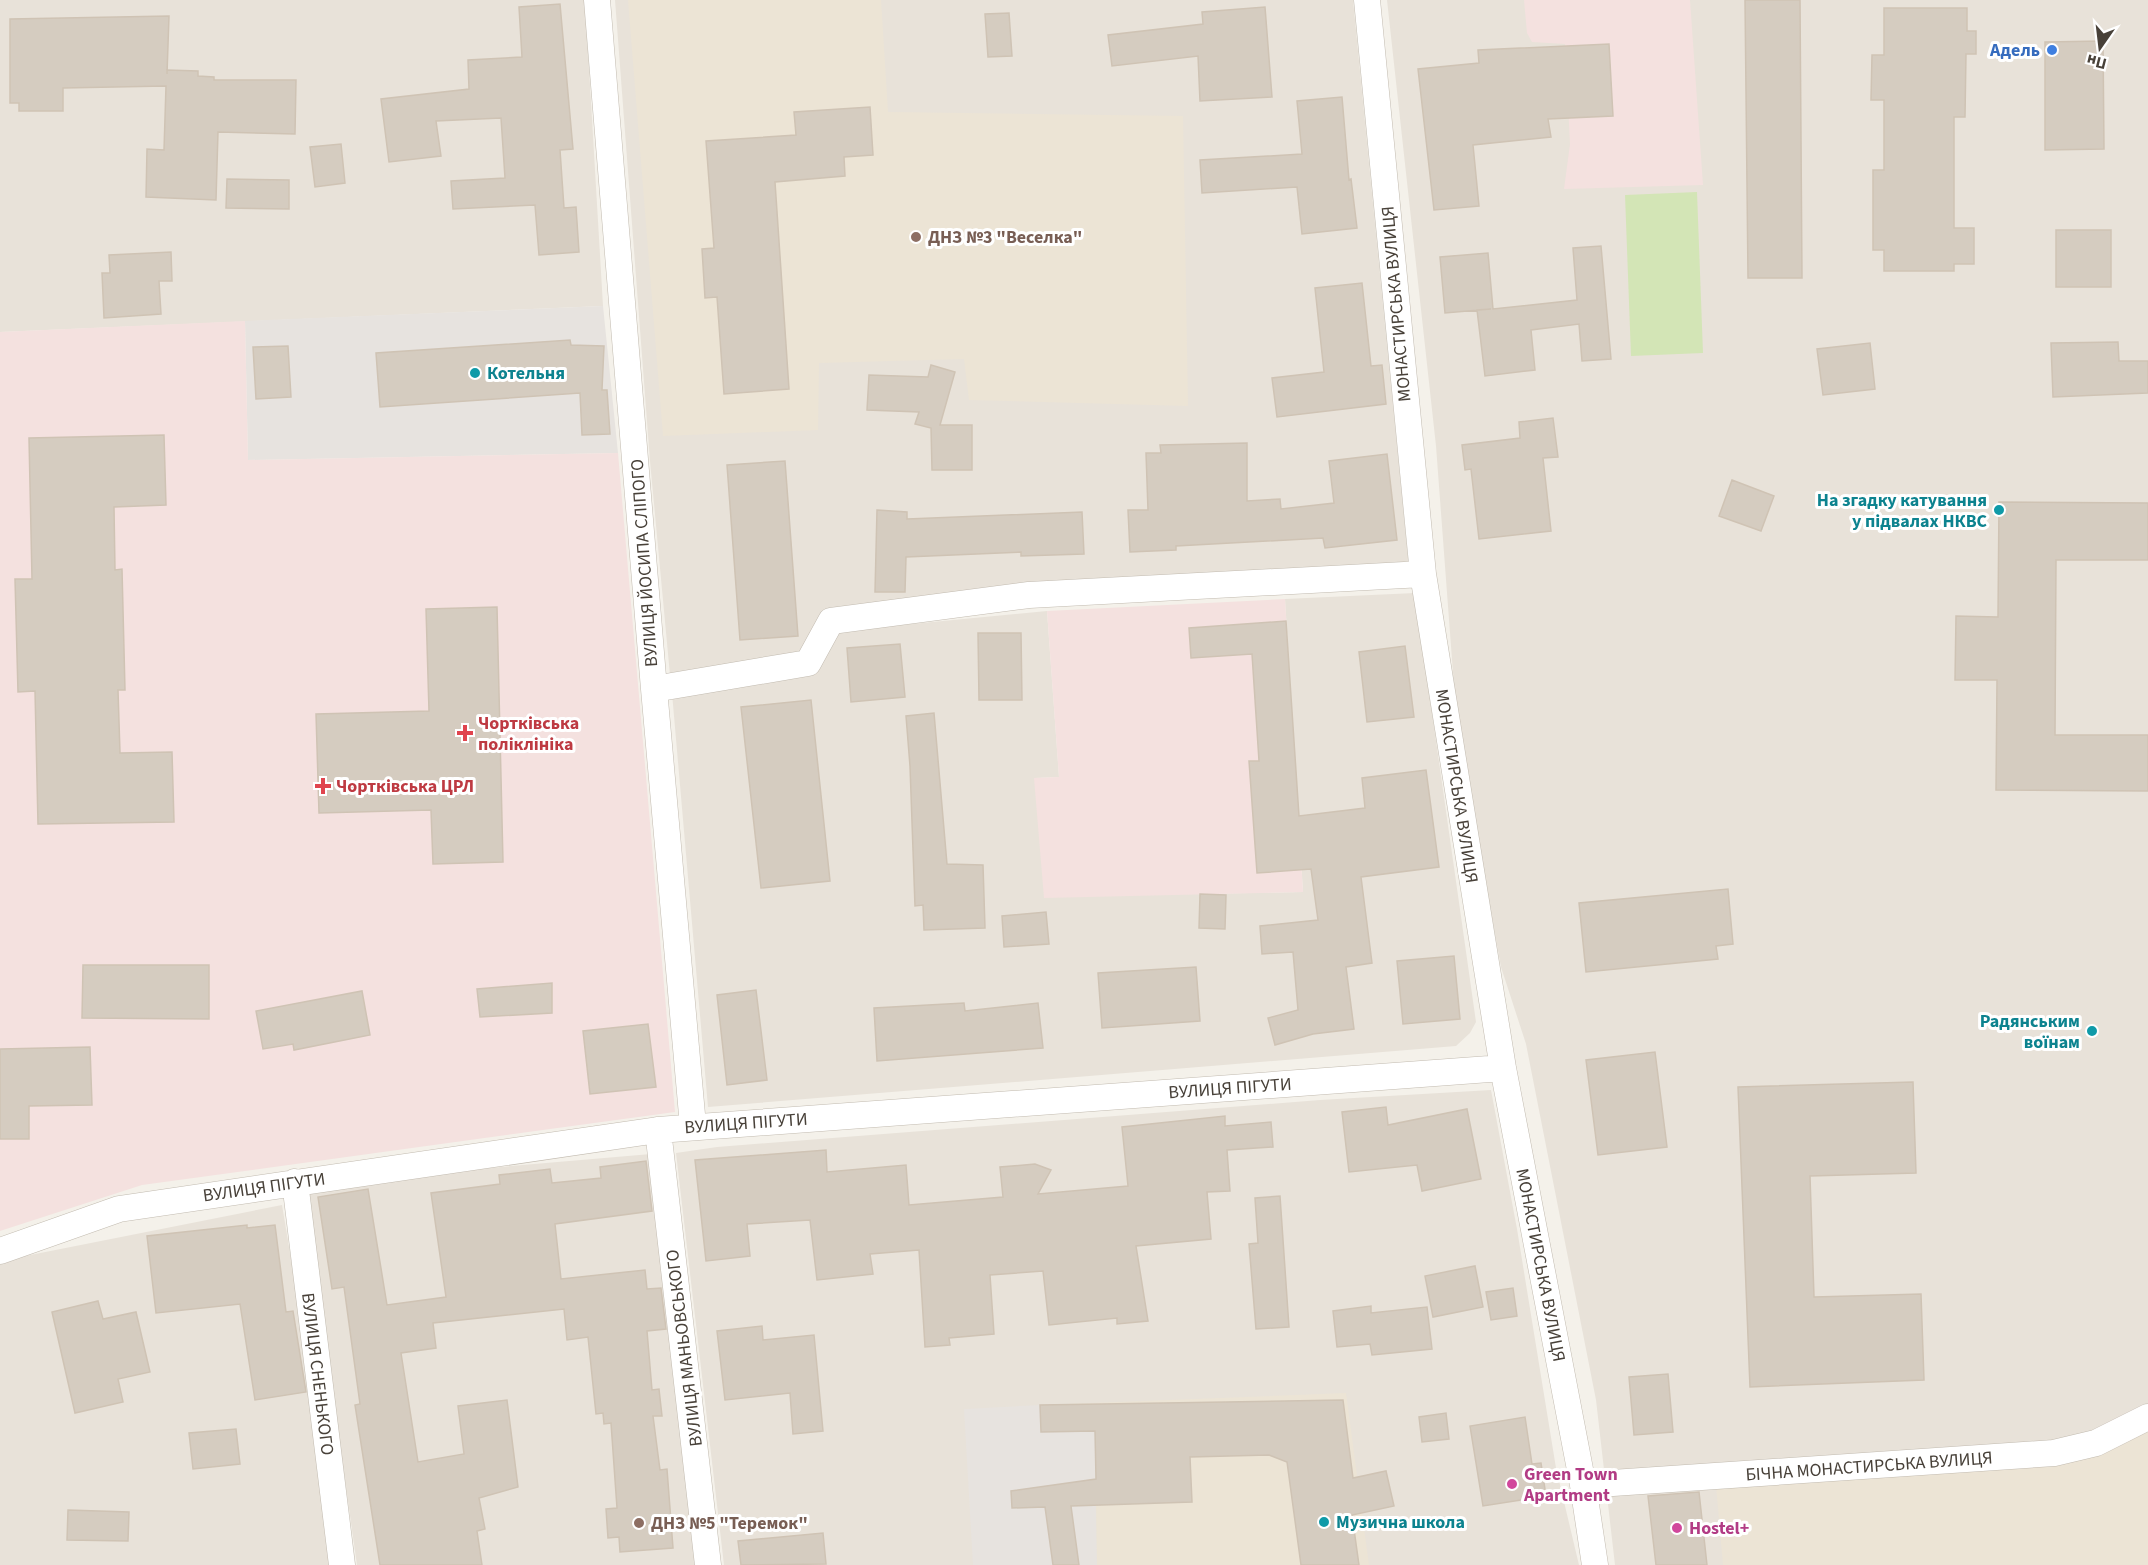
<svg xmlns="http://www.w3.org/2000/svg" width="2148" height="1565" viewBox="0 0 2148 1565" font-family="'Source Sans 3',sans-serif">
	<rect width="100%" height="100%" fill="#f4f1ea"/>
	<!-- residential -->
	<path fill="#e8e2d9" d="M 0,0 L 585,0 L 603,306 L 0,332 Z
		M 615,0 L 1353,0 L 1409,568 L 828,615 L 803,657 L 670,675 L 650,461 Z
		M 1387,0 L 2148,0 L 2148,1565 L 1615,1565 L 1596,1400 L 1526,1044 L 1501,967 L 1457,726 L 1436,446 Z
		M 1415,593 L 1476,1022 L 1470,1033 L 1456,1046 L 708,1107 L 672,693 L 810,675 L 839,631 L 1047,611 L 1059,777 L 1035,778 L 1200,894 L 1303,892 L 1285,599 Z
		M 1491,1090 L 1517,1229 L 1556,1468 L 1579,1565 L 724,1565 L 676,1153 L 717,1147 L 1320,1100 Z
		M 651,1154 L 699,1565 L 357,1565 L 303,1184 Z
		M 282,1205 L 305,1342 L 334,1565 L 0,1565 L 0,1261 Z"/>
	<!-- industrial -->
	<path fill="#e7e3df" d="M 603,306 L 618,453 L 248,460 L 245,321 Z
		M 1040,1405 L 1041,1432 L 1095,1431 L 1097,1565 L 973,1565 L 964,1409 Z"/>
	<!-- education -->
	<path fill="#ece4d5" d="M 628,0 L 881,0 L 888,112 L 1183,116 L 1188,406 L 969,400 L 964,359 L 819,363 L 818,430 L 663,436 Z
		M 1346,1393 L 1369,1565 L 1097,1565 L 1095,1431 L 1041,1432 L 1040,1405 Z
		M 2148,1431 L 2148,1565 L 1723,1565 L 1716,1485 L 2073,1462 Z"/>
	<!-- medical -->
	<path fill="#f4e1df" d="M 1524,0 L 1690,0 L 1703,185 L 1564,189 L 1570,144 L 1565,44 L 1532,42 L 1527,33 Z
		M 245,321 L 248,460 L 618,453 L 675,1112 L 142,1185 L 0,1231 L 0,332 Z
		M 1285,599 L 1303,892 L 1044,898 L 1034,778 L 1059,777 L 1047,611 Z"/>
	<!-- green -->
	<path fill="#d3e5b6" d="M 1697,192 L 1703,353 L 1631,356 L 1625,195 Z"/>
	<!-- building -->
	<path fill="#d5ccc0" stroke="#cfc3b4" stroke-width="1.5" d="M 1745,0 L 1800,0 L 1802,278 L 1748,278 Z
		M 560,4 L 573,149 L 560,150 L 564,208 L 576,207 L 579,252 L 539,255 L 535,205 L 453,209 L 451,181 L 505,178 L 501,118 L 436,121 L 441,156 L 389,162 L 381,99 L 469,89 L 468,60 L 522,57 L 519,7 Z
		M 1265,7 L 1272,97 L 1200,101 L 1198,56 L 1112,66 L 1108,35 L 1203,24 L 1202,12 Z
		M 1884,8 L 1967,8 L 1967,31 L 1976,31 L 1976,54 L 1966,54 L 1965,117 L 1954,117 L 1954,228 L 1974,228 L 1974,264 L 1954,264 L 1954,271 L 1884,271 L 1884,250 L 1873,250 L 1873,170 L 1884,170 L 1884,100 L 1871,100 L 1872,55 L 1884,55 Z
		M 1009,13 L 1012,56 L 988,57 L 985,14 Z
		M 169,16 L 167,74 L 167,70 L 198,71 L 198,76 L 214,77 L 214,80 L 296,80 L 295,134 L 218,132 L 216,200 L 146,197 L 147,149 L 164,150 L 166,86 L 63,88 L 63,111 L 19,111 L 19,103 L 10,103 L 10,19 Z
		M 2103,41 L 2104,149 L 2045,150 L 2045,42 Z
		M 1609,44 L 1613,116 L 1548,119 L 1551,137 L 1473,145 L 1479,206 L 1434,210 L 1418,69 L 1479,63 L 1478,50 Z
		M 1342,97 L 1349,180 L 1351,179 L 1357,228 L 1302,234 L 1297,187 L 1202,193 L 1200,160 L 1302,154 L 1297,101 Z
		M 870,107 L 873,155 L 844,157 L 845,176 L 775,182 L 789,389 L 724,394 L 717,297 L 705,298 L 702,249 L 714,248 L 706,141 L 796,135 L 794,112 Z
		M 341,144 L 345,183 L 315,187 L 310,147 Z
		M 227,179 L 289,180 L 289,209 L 226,208 Z
		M 2056,230 L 2111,230 L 2111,287 L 2056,287 Z
		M 1601,246 L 1611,359 L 1582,361 L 1579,324 L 1531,330 L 1535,370 L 1485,376 L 1477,310 L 1491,309 L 1445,313 L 1440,257 L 1488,253 L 1493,309 L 1577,300 L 1573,248 Z
		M 171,252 L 172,281 L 159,281 L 161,314 L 104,318 L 102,273 L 110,273 L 109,255 Z
		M 1362,283 L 1371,366 L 1382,365 L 1386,404 L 1277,417 L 1272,378 L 1324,372 L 1315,288 Z
		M 570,340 L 571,345 L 604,346 L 602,390 L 607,390 L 610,434 L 582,435 L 580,393 L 380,407 L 376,353 Z
		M 2118,342 L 2119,361 L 2148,361 L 2148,393 L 2053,397 L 2051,343 Z
		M 1870,343 L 1875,389 L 1823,395 L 1817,349 Z
		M 288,346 L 291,397 L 256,399 L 253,347 Z
		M 931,365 L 955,372 L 940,425 L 972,425 L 972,470 L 932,470 L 931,428 L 915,424 L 919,412 L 867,410 L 869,375 L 928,377 Z
		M 1553,418 L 1558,457 L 1543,458 L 1551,531 L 1479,539 L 1471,469 L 1465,470 L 1462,445 L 1520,438 L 1519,422 Z
		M 164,435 L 166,505 L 114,507 L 115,570 L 122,569 L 125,690 L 118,690 L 120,753 L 172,752 L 174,822 L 38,824 L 35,691 L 18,692 L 15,579 L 32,579 L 29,438 Z
		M 1247,443 L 1247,501 L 1280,499 L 1281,509 L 1334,503 L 1329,461 L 1387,454 L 1397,540 L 1325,548 L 1323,538 L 1176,546 L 1176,550 L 1130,552 L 1128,510 L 1148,510 L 1146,453 L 1161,453 L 1160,445 Z
		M 785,461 L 798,636 L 740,640 L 727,465 Z
		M 1732,480 L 1774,496 L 1761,531 L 1719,516 Z
		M 1999,502 L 2148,503 L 2148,560 L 2056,560 L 2055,735 L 2148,735 L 2148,791 L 1996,790 L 1997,680 L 1955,680 L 1956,616 L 1998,617 Z
		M 877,510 L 907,512 L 907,519 L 1082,512 L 1084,554 L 1021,556 L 1021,552 L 906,557 L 905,592 L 875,592 Z
		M 497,607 L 503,862 L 433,864 L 431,810 L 319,813 L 316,714 L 429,711 L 426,609 Z
		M 1286,621 L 1299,816 L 1365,808 L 1362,778 L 1426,770 L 1439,867 L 1361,877 L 1372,963 L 1346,967 L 1354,1029 L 1313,1034 L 1275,1045 L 1268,1018 L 1298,1010 L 1293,952 L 1262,954 L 1260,926 L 1318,920 L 1311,869 L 1257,873 L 1249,761 L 1259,761 L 1252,654 L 1191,658 L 1189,628 Z
		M 978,633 L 1021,633 L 1022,700 L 979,700 Z
		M 900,644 L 905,697 L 851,702 L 847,648 Z
		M 1405,646 L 1414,717 L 1367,722 L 1359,652 Z
		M 811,700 L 830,881 L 761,888 L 741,707 Z
		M 934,713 L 947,864 L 983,865 L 985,928 L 924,930 L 923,905 L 915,906 L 910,766 L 906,716 Z
		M 1728,889 L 1733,944 L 1716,946 L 1718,959 L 1586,972 L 1579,903 Z
		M 1200,894 L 1226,895 L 1225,929 L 1199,928 Z
		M 1046,912 L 1049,944 L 1004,947 L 1002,916 Z
		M 1454,956 L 1460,1019 L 1403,1024 L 1397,961 Z
		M 83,965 L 209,965 L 209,1019 L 82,1018 Z
		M 1196,967 L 1200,1021 L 1102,1028 L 1098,973 Z
		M 552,983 L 552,1013 L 480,1017 L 477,989 Z
		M 756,990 L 767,1080 L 727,1085 L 717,995 Z
		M 362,991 L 370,1035 L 294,1050 L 293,1044 L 263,1049 L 256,1011 Z
		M 964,1003 L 965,1011 L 1038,1003 L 1043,1048 L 877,1061 L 874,1008 Z
		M 648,1024 L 656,1087 L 590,1094 L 583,1031 Z
		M 90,1047 L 92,1105 L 29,1106 L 29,1139 L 0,1139 L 0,1049 Z
		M 1655,1052 L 1667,1147 L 1598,1155 L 1586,1060 Z
		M 1913,1082 L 1916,1173 L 1810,1176 L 1814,1297 L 1921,1294 L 1924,1380 L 1750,1387 L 1738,1087 Z
		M 1386,1107 L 1388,1125 L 1467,1109 L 1481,1179 L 1422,1191 L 1417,1165 L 1349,1172 L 1342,1112 Z
		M 1225,1116 L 1225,1126 L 1271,1122 L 1273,1147 L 1227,1150 L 1230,1191 L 1207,1192 L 1211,1239 L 1136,1246 L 1148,1321 L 1117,1324 L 1117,1318 L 1049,1325 L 1043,1271 L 990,1275 L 994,1334 L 949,1338 L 950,1345 L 925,1347 L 919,1250 L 870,1254 L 873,1274 L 817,1280 L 810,1220 L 747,1224 L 750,1256 L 706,1261 L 695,1160 L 826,1150 L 827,1172 L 906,1165 L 909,1205 L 1003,1197 L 1000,1167 L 1035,1164 L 1051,1170 L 1038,1194 L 1128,1186 L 1122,1127 Z
		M 646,1161 L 652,1211 L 555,1224 L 561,1279 L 645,1270 L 647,1289 L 661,1288 L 666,1329 L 647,1331 L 652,1390 L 659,1389 L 662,1416 L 653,1416 L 660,1470 L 667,1469 L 673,1548 L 620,1552 L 619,1537 L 608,1538 L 606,1509 L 617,1508 L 611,1423 L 604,1424 L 603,1413 L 596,1414 L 588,1337 L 567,1340 L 564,1309 L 433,1323 L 436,1348 L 401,1353 L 418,1462 L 464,1454 L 458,1406 L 507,1400 L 518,1487 L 479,1498 L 485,1529 L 477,1531 L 482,1565 L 380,1565 L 355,1405 L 360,1404 L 344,1287 L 332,1289 L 318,1197 L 368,1189 L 387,1305 L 446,1297 L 431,1193 L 500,1184 L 499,1175 L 550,1169 L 552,1183 L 601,1178 L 600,1167 Z
		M 1280,1196 L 1289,1327 L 1256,1329 L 1249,1244 L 1258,1243 L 1255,1198 Z
		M 247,1225 L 247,1228 L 275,1225 L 286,1312 L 293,1311 L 306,1392 L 255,1400 L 240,1304 L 156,1313 L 147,1236 Z
		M 1475,1266 L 1483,1307 L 1433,1317 L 1425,1276 Z
		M 1513,1288 L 1517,1316 L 1491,1320 L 1486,1292 Z
		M 98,1301 L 103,1319 L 136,1312 L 150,1372 L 118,1379 L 123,1402 L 75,1413 L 52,1312 Z
		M 1371,1306 L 1371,1313 L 1427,1307 L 1432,1349 L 1372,1355 L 1370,1344 L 1337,1347 L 1333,1311 Z
		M 762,1326 L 763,1340 L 814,1335 L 823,1431 L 793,1434 L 790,1393 L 725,1400 L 717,1331 Z
		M 1668,1374 L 1673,1432 L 1634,1435 L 1629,1377 Z
		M 1343,1400 L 1353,1478 L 1386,1471 L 1394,1506 L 1352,1515 L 1359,1565 L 1301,1565 L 1287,1462 L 1269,1455 L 1190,1457 L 1192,1502 L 1071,1506 L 1079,1565 L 1053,1565 L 1045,1507 L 1012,1508 L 1011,1491 L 1096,1479 L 1095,1431 L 1041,1432 L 1040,1405 Z
		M 1446,1413 L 1449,1439 L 1422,1442 L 1419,1417 Z
		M 1525,1417 L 1532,1464 L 1541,1463 L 1546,1496 L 1483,1506 L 1470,1426 Z
		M 236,1429 L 240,1464 L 193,1469 L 189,1433 Z
		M 1699,1492 L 1707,1565 L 1656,1565 L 1648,1496 Z
		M 68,1510 L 129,1512 L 128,1541 L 67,1540 Z
		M 823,1533 L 826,1564 L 741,1565 L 738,1541 Z"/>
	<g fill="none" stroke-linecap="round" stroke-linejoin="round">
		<defs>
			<path id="minor" d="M 597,0 L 654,689 L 693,1126
				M 1367,0 L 1423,574 L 1503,1068 L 1583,1485 L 1595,1565
				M 654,689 L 808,663 L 831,621 L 1029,595 L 1423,574
				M 658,1130 L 708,1565
				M 295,1182 L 342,1565
				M 0,1251 L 119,1209 L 658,1130 L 1503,1068
				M 1583,1485 L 2054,1453 L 2096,1443 L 2148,1417"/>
		</defs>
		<!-- minor casing -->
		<use href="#minor" stroke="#c2bbb0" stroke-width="27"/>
		<!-- minor -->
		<use href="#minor" stroke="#fff" stroke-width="26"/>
	</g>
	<!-- markers -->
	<circle fill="#3f7fe0" stroke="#fff" stroke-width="2" cx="2052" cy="50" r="6"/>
	<g fill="#8d6e63" stroke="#fff" stroke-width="2">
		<circle cx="916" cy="237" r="6"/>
		<circle cx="639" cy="1523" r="6"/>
	</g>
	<g fill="#0f9aa8" stroke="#fff" stroke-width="2">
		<circle cx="475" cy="373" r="6"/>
		<circle cx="1999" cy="510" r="6"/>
		<circle cx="2092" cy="1031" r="6"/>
		<circle cx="1324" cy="1522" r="6"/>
	</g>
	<g fill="#e0444e" stroke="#fff" stroke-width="2">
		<path d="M462 724h6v6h6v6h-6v6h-6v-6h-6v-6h6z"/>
		<path d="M320 777h6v6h6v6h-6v6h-6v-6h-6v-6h6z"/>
	</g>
	<g fill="#d1479c" stroke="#fff" stroke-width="2">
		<circle cx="1512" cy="1484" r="6"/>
		<circle cx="1677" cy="1528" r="6"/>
	</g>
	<g text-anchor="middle" stroke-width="6" stroke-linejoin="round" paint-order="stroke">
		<!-- shop labels -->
		<g font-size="18" font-weight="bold" fill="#366cbe" stroke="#fff" text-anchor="end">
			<text x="2040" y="56">Адель</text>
		</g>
		<!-- education labels -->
		<g font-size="18" font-weight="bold" fill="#785e54" stroke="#fff" text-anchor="start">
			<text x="928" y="243">ДНЗ №3 "Веселка"</text>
			<text x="651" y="1529">ДНЗ №5 "Теремок"</text>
		</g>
		<!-- street labels -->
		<g font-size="18" fill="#484139" stroke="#fff">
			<text transform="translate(1396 304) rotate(-95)" y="6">МОНАСТИРСЬКА ВУЛИЦЯ</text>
			<text transform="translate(644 563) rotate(-94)" y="6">ВУЛИЦЯ ЙОСИПА СЛІПОГО</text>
			<text transform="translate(1457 786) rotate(81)" y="6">МОНАСТИРСЬКА ВУЛИЦЯ</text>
			<text transform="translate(1230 1088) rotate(-4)" y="6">ВУЛИЦЯ ПІГУТИ</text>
			<text transform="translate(746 1123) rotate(-4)" y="6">ВУЛИЦЯ ПІГУТИ</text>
			<text transform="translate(264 1187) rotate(-8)" y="6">ВУЛИЦЯ ПІГУТИ</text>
			<text transform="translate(1541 1265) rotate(79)" y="6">МОНАСТИРСЬКА ВУЛИЦЯ</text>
			<text transform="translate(684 1348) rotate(-97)" y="6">ВУЛИЦЯ МАНЬОВСЬКОГО</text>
			<text transform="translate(318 1374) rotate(83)" y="6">ВУЛИЦЯ СНЕНЬКОГО</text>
			<text transform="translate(1869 1466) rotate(-4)" y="6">БІЧНА МОНАСТИРСЬКА ВУЛИЦЯ</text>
		</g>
		<!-- culture labels -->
		<g font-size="18" font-weight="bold" fill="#0d838f" stroke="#fff" text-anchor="start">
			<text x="487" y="379">Котельня</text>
			<text x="1987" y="506" text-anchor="end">На згадку катування<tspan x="1987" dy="21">у підвалах НКВС</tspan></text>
			<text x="2080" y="1027" text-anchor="end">Радянським<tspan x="2080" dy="21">воїнам</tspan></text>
			<text x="1336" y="1528">Музична школа</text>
		</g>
		<!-- health labels -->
		<g font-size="18" font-weight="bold" fill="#be3a42" stroke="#fff" text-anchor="start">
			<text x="478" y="729">Чортківська<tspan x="478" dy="21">поліклініка</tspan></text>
			<text x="336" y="792">Чортківська ЦРЛ</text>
		</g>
		<!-- hotel labels -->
		<g font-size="18" font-weight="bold" fill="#b23c85" stroke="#fff" text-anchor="start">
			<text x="1524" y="1480">Green Town<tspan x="1524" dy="21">Apartment</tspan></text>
			<text x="1689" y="1534">Hostel+</text>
		</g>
	</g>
	<!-- north arrow -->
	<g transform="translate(2100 48) rotate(194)" stroke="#ffffff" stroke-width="4.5" paint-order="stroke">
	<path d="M0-4.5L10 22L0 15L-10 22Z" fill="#484139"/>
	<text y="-9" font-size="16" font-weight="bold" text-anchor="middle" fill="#484139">Пн</text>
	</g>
</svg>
